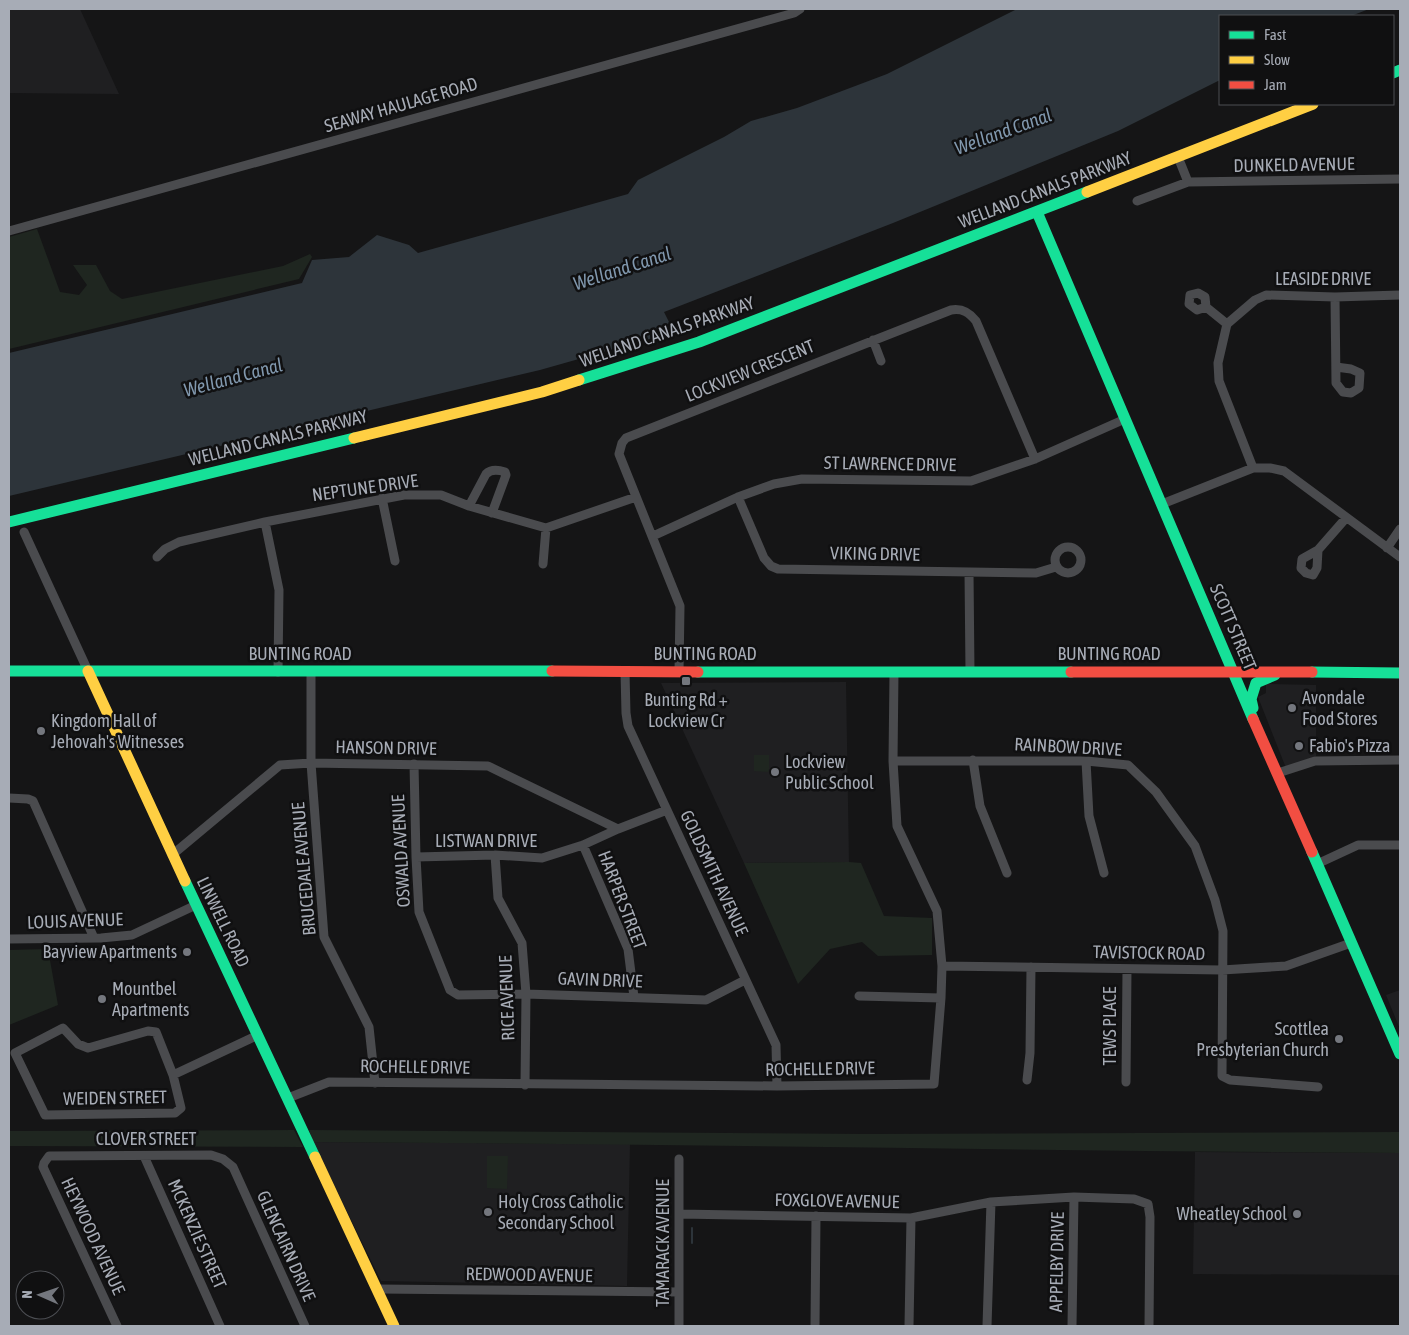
<svg xmlns="http://www.w3.org/2000/svg" width="1409" height="1335" viewBox="0 0 1409 1335" font-family="'Asap Condensed',sans-serif">
	<rect width="100%" height="100%" fill="#151516"/>
	<!-- built -->
	<path fill="#1f1f21" d="M 9,9 L 80,9 L 119,94 L 9,93 Z
		M 846,682 L 849,862 L 744,863 L 661,683 Z
		M 1268,684 L 1316,685 L 1316,756 L 1286,768 L 1258,697 L 1266,693 L 1266,685 Z
		M 1400,990 L 1400,1029 L 1386,995 Z
		M 313,1142 L 630,1144 L 627,1286 L 381,1281 Z
		M 1195,1152 L 1400,1153 L 1400,1275 L 1193,1274 Z"/>
	<!-- green -->
	<path fill="#1f2620" d="M 37,229 L 60,292 L 79,295 L 87,285 L 73,265 L 96,265 L 110,291 L 122,299 L 283,266 L 310,254 L 312,257 L 299,279 L 9,349 L 9,237 Z
		M 754,755 L 769,755 L 769,769 L 768,772 L 754,771 Z
		M 849,862 L 861,863 L 884,916 L 932,918 L 932,955 L 878,956 L 862,942 L 830,949 L 798,984 L 744,863 Z
		M 48,949 L 58,1005 L 9,1025 L 9,950 Z
		M 294,1130 L 303,1147 L 9,1146 L 9,1131 Z
		M 309,1130 L 866,1134 L 1400,1132 L 1400,1153 C 1038,1151 676,1144 313,1142 Z
		M 487,1156 L 508,1156 L 507,1189 L 487,1188 Z"/>
	<!-- water -->
	<path fill="#2d343a" d="M 1017,9 L 1369,9 L 1351,16 L 1220,16 L 1220,80 L 1118,131 L 893,223 L 664,312 L 674,332 L 540,370 L 9,496 L 9,353 L 302,283 L 312,260 L 349,257 L 377,235 L 409,245 L 418,253 L 628,194 L 638,180 L 724,137 L 751,121 L 797,108 L 887,74 Z"/>
	<g fill="none" stroke-linecap="round" stroke-linejoin="round">
		<!-- stream -->
		<path stroke="#2d343a" stroke-width="2" d="M 692,1228 L 692,1243"/>
		<!-- street -->
		<path stroke="#4a4b4e" stroke-width="9" d="M 1178,157 L 1188,182
			M 1137,201 L 1188,182 L 1400,179
			M 9,231 L 794,13 L 800,9
			M 1335,297 L 1336,383 L 1343,392 L 1351,393 L 1359,388 L 1360,373 L 1351,369 L 1336,367
			M 1206,307 L 1205,297 L 1198,293 L 1190,295 L 1189,304 L 1197,310 L 1206,307 L 1227,324
			M 873,340 L 881,361
			M 1253,468 L 1219,381 L 1218,363 L 1227,324 L 1255,300 L 1266,295 L 1335,297 L 1400,295
			M 738,497 L 764,558 L 771,566 L 778,569 L 1036,573 L 1056,567
			M 382,498 L 395,561
			M 1162,504 L 1253,468 L 1270,468 L 1284,471 L 1400,557
			M 469,506 L 486,474 C 491,469 499,470 505,472 L 506,475 L 492,513
			M 265,522 L 279,590 L 278,672
			M 24,532 L 88,671
			M 653,536 L 738,497 L 774,484 L 802,479 L 971,481 L 1035,459 L 1125,419
			M1055 560a13 13 0 1 1 26 0a13 13 0 1 1-26 0Z
			M 1387,548 L 1400,529
			M 1318,550 L 1317,568 L 1313,575 L 1306,573 L 1301,568 L 1302,559 L 1318,550 L 1346,518
			M 157,557 L 165,549 L 179,542 L 265,522 L 404,495 L 441,495 L 469,506 L 546,528 L 636,497
			M 543,564 L 546,528
			M 969,572 L 970,672
			M 311,671 L 311,763 L 324,937 L 369,1027 L 375,1083
			M 625,672 L 626,713 L 628,726 L 776,1045 L 777,1086
			M 679,672 L 680,606 L 619,454 L 622,443 L 626,438 L 951,310 C 962,308 969,312 976,321 L 1035,459
			M 973,760 L 980,806 L 1007,873
			M 893,761 L 1086,761 L 1128,765 L 1156,792 L 1195,846 L 1215,900 L 1223,931 L 1222,1076 L 1230,1080 L 1318,1087
			M 1086,761 L 1089,816 L 1104,873
			M 414,764 L 416,857 L 419,912 L 450,990 L 458,995 L 526,994 L 706,1000 L 745,980
			M 1278,773 L 1315,761 L 1400,760
			M 9,798 L 28,799 L 33,801 L 94,938
			M 583,845 L 628,949 L 634,997
			M 172,855 L 280,765 L 311,763 L 488,766 L 618,829
			M 495,855 L 498,898 L 522,943 L 526,994 L 525,1085
			M 416,857 L 495,855 L 542,858 L 583,845 L 618,829 L 667,810
			M 1317,864 L 1358,845 L 1400,845
			M 9,939 L 101,938 L 132,935 L 196,905
			M 942,966 L 1222,970 L 1286,966 L 1351,943
			M 859,996 L 941,998
			M 63,1028 L 78,1044 L 88,1048 L 148,1031 L 156,1032 L 173,1075 L 181,1108 L 175,1113 L 45,1115 L 15,1053 Z
			M 173,1075 L 258,1035
			M 1027,1080 L 1030,1053 L 1031,967
			M 1126,1082 L 1127,969
			M 288,1098 L 329,1082 L 777,1086 L 934,1084 L 941,998 L 942,966 L 937,911 L 897,826 L 893,761 L 894,672
			M 144,1156 L 220,1326
			M 680,1214 L 911,1218 L 991,1202 L 1074,1197 L 1134,1199 L 1148,1204 L 1150,1217 L 1149,1326
			M 378,1289 L 679,1292
			M 117,1326 L 43,1167 L 44,1163 L 49,1156 L 211,1155 L 223,1159 L 233,1167 L 305,1326
			M 679,1326 L 679,1159
			M 815,1326 L 816,1216
			M 909,1326 L 911,1218
			M 987,1326 L 991,1202
			M 1072,1326 L 1074,1197"/>
		<!-- fast -->
		<path stroke="#16e098" stroke-width="11" d="M 1393,73 L 1400,70
			M 1037,212 L 1253,719
			M 579,380 L 699,342 L 1087,192
			M 9,522 L 354,438
			M 9,671 L 552,671
			M 698,672 L 1071,672
			M 1312,672 L 1400,673
			M 1253,708 L 1251,699 L 1256,683 L 1275,675
			M 1312,852 L 1400,1054
			M 185,881 L 315,1157"/>
		<!-- slow -->
		<path stroke="#ffcf43" stroke-width="11" d="M 1087,192 L 1313,104
			M 354,438 L 542,392 L 579,380
			M 88,671 L 185,881
			M 315,1157 L 394,1326"/>
		<!-- jam -->
		<path stroke="#f24e42" stroke-width="11" d="M 552,671 L 698,672
			M 1071,672 L 1312,672
			M 1253,719 L 1312,852"/>
	</g>
	<!-- markers -->
	<g fill="#74777e" stroke="#101011" stroke-width="2">
		<rect x="681" y="676" width="10" height="10" rx="2.5"/>
		<circle cx="1292" cy="708" r="5"/>
		<circle cx="41" cy="731" r="5"/>
		<circle cx="1299" cy="746" r="5"/>
		<circle cx="775" cy="772" r="5"/>
		<circle cx="187" cy="952" r="5"/>
		<circle cx="102" cy="999" r="5"/>
		<circle cx="1339" cy="1039" r="5"/>
		<circle cx="488" cy="1212" r="5"/>
		<circle cx="1297" cy="1214" r="5"/>
	</g>
	<g text-anchor="middle" stroke-width="5" stroke-linejoin="round" paint-order="stroke">
		<!-- street labels -->
		<g font-size="18" fill="#a7acb6" stroke="#101011">
			<text transform="translate(401 105) rotate(-16)" y="6">SEAWAY HAULAGE ROAD</text>
			<text transform="translate(1294 165) rotate(-1)" y="6">DUNKELD AVENUE</text>
			<text transform="translate(1045 190) rotate(-21)" y="6">WELLAND CANALS PARKWAY</text>
			<text x="1323" y="285">LEASIDE DRIVE</text>
			<text transform="translate(667 332) rotate(-19)" y="6">WELLAND CANALS PARKWAY</text>
			<text transform="translate(750 371) rotate(-22)" y="6">LOCKVIEW CRESCENT</text>
			<text transform="translate(278 438) rotate(-14)" y="6">WELLAND CANALS PARKWAY</text>
			<text transform="translate(890 464) rotate(1)" y="6">ST LAWRENCE DRIVE</text>
			<text transform="translate(365 488) rotate(-8)" y="6">NEPTUNE DRIVE</text>
			<text transform="translate(875 554) rotate(1)" y="6">VIKING DRIVE</text>
			<text transform="translate(1233 627) rotate(67)" y="6">SCOTT STREET</text>
			<text x="300" y="660">BUNTING ROAD</text>
			<text x="705" y="660">BUNTING ROAD</text>
			<text x="1109" y="660">BUNTING ROAD</text>
			<text transform="translate(1068 747) rotate(3)" y="6">RAINBOW DRIVE</text>
			<text transform="translate(386 748) rotate(1)" y="6">HANSON DRIVE</text>
			<text x="486" y="847">LISTWAN DRIVE</text>
			<text transform="translate(401 851) rotate(-93)" y="6">OSWALD AVENUE</text>
			<text transform="translate(304 869) rotate(-95)" y="6">BRUCEDALE AVENUE</text>
			<text transform="translate(714 873) rotate(65)" y="6">GOLDSMITH AVENUE</text>
			<text transform="translate(622 900) rotate(69)" y="6">HARPER STREET</text>
			<text transform="translate(75 921) rotate(-2)" y="6">LOUIS AVENUE</text>
			<text transform="translate(223 922) rotate(64)" y="6">LINWELL ROAD</text>
			<text transform="translate(1149 953) rotate(1)" y="6">TAVISTOCK ROAD</text>
			<text transform="translate(600 980) rotate(2)" y="6">GAVIN DRIVE</text>
			<text transform="translate(507 998) rotate(-92)" y="6">RICE AVENUE</text>
			<text transform="translate(1110 1026) rotate(-90)" y="6">TEWS PLACE</text>
			<text transform="translate(415 1067) rotate(1)" y="6">ROCHELLE DRIVE</text>
			<text transform="translate(820 1069) rotate(-1)" y="6">ROCHELLE DRIVE</text>
			<text transform="translate(115 1098) rotate(-1)" y="6">WEIDEN STREET</text>
			<text x="146" y="1145">CLOVER STREET</text>
			<text transform="translate(837 1201) rotate(1)" y="6">FOXGLOVE AVENUE</text>
			<text transform="translate(197 1234) rotate(66)" y="6">MCKENZIE STREET</text>
			<text transform="translate(93 1236) rotate(65)" y="6">HEYWOOD AVENUE</text>
			<text transform="translate(663 1243) rotate(-90)" y="6">TAMARACK AVENUE</text>
			<text transform="translate(286 1246) rotate(66)" y="6">GLENCAIRN DRIVE</text>
			<text transform="translate(1057 1262) rotate(-89)" y="6">APPELBY DRIVE</text>
			<text transform="translate(529 1275) rotate(1)" y="6">REDWOOD AVENUE</text>
		</g>
		<!-- poi labels -->
		<g font-size="18" fill="#a7acb6" stroke="#101011" text-anchor="start">
			<text x="1302" y="704">Avondale<tspan x="1302" dy="21">Food Stores</tspan></text>
			<text x="686" y="706" text-anchor="middle">Bunting Rd +<tspan x="686" dy="21">Lockview Cr</tspan></text>
			<text x="51" y="727">Kingdom Hall of<tspan x="51" dy="21">Jehovah's Witnesses</tspan></text>
			<text x="1309" y="752">Fabio's Pizza</text>
			<text x="785" y="768">Lockview<tspan x="785" dy="21">Public School</tspan></text>
			<text x="177" y="958" text-anchor="end">Bayview Apartments</text>
			<text x="112" y="995">Mountbel<tspan x="112" dy="21">Apartments</tspan></text>
			<text x="1329" y="1035" text-anchor="end">Scottlea<tspan x="1329" dy="21">Presbyterian Church</tspan></text>
			<text x="498" y="1208">Holy Cross Catholic<tspan x="498" dy="21">Secondary School</tspan></text>
			<text x="1287" y="1220" text-anchor="end">Wheatley School</text>
		</g>
		<!-- water labels -->
		<g font-size="19" font-style="italic" fill="#8198ae" stroke="#101011">
			<text transform="translate(1003 131) rotate(-20)" y="7">Welland Canal</text>
			<text transform="translate(622 268) rotate(-18)" y="7">Welland Canal</text>
			<text transform="translate(233 377) rotate(-15)" y="7">Welland Canal</text>
		</g>
	</g>
	<!-- border -->
	<rect width="1409" height="1335" fill="none" stroke="#a7acb6" stroke-width="20"/>
	<!-- legend -->
	<rect x="1219" y="15" width="175" height="90" fill="#101011" stroke="#4c4e53"/>
	<rect x="1229" y="31" width="25" height="8" fill="#16e098" stroke="#4c4e53"/>
	<text x="1264" y="40" font-size="15" fill="#a7acb6">Fast</text>
	<rect x="1229" y="56" width="25" height="8" fill="#ffcf43" stroke="#4c4e53"/>
	<text x="1264" y="65" font-size="15" fill="#a7acb6">Slow</text>
	<rect x="1229" y="81" width="25" height="8" fill="#f24e42" stroke="#4c4e53"/>
	<text x="1264" y="90" font-size="15" fill="#a7acb6">Jam</text>
	<!-- north arrow -->
	<g transform="translate(40 1295) rotate(272)"><circle r="24" fill="#101011" stroke="#4c4e53"/>
	<path d="M0-4L9 19L0 12L-9 19Z" fill="#74777e"/>
	<text y="-8" font-size="14" font-weight="bold" text-anchor="middle" fill="#a7acb6">N</text>
	</g>
</svg>
